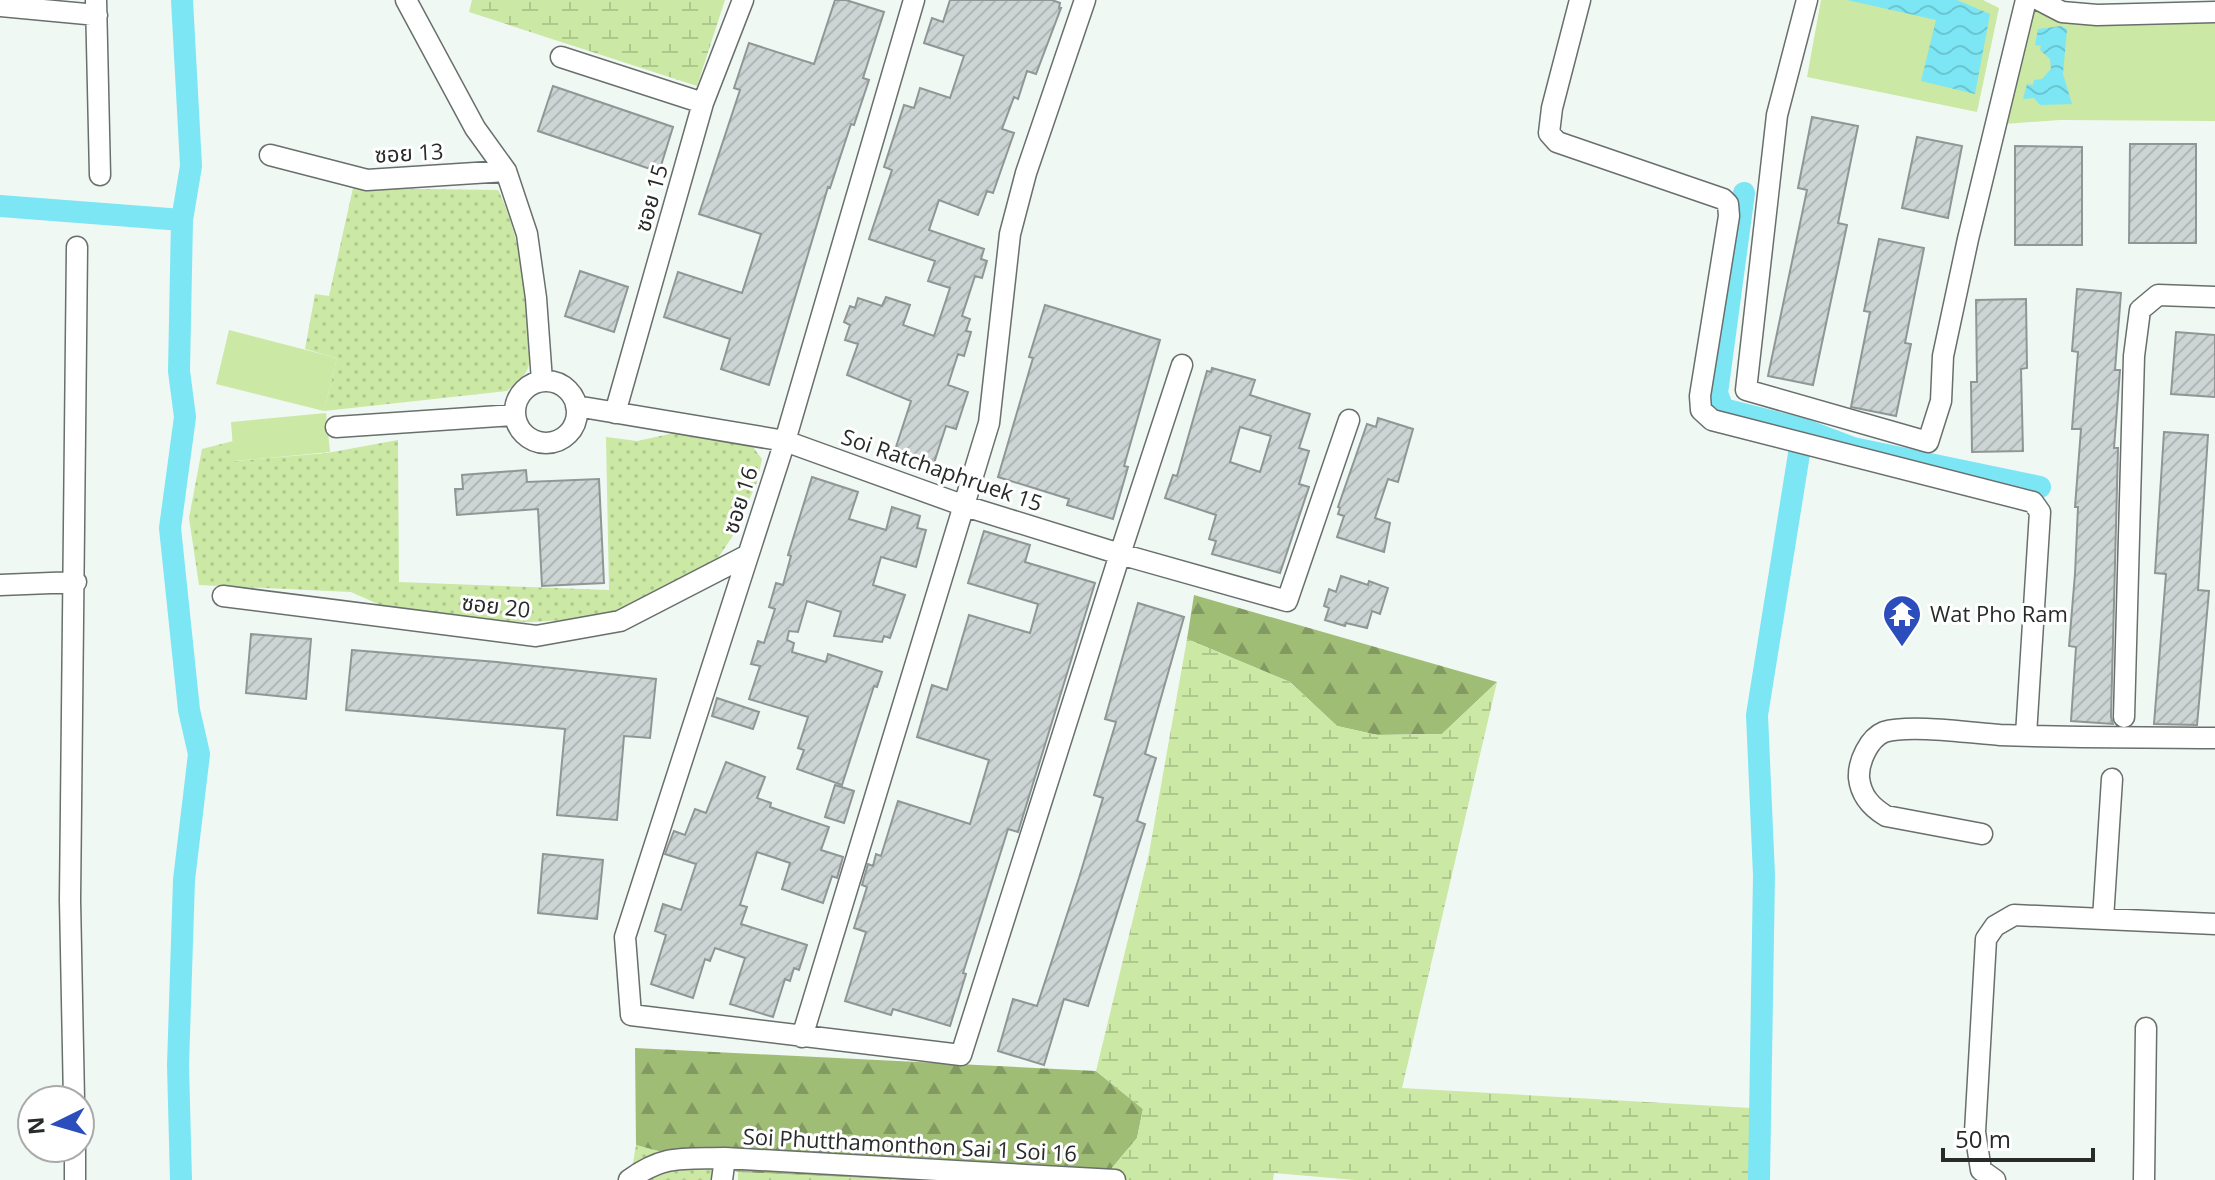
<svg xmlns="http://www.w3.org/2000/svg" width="2215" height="1180" viewBox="0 0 2215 1180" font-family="'Open Sans','Noto Sans Thai',sans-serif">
	<defs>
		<pattern id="grass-dots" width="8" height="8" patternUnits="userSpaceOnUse" patternTransform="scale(2)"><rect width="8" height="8" fill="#cbe8a4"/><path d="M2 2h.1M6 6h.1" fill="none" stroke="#aec78d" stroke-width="1.8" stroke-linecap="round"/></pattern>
		<pattern id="forest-firs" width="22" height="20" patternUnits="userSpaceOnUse" patternTransform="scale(2)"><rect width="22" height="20" fill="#a0bd76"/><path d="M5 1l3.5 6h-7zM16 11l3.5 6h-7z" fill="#829a61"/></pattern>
		<pattern id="wetland-marsh" width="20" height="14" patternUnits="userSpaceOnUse" patternTransform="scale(2)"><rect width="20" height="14" fill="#cbe8a4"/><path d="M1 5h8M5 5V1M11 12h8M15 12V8" fill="none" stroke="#aec78d"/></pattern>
		<pattern id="water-waves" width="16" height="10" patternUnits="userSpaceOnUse" patternTransform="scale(2)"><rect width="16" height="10" fill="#7ce6f4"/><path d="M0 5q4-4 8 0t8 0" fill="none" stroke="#6bc5d1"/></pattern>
		<pattern id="building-hatch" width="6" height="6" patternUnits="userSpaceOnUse" patternTransform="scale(2)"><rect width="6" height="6" fill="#cdd5d4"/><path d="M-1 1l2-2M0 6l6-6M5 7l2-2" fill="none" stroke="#b0b7b6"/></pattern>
	</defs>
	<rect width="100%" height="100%" fill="#f0f8f4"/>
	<!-- grass -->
	<path fill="url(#grass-dots)" d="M 353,188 L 498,190 C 517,225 540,330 528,368 C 525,377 513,385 507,391 L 324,411 L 337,358 L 305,349 L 315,294 L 329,296 Z
		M 679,432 L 750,443 L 762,459 L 757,482 L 734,534 L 714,564 L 602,618 L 512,623 L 387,608 L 351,592 L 199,585 L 189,518 L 202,449 L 233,441 L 235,461 L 327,453 L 398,440 L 399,582 L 609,590 L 606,437 L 637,441 Z
		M 636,1145 L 717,1166 L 716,1180 L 630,1180 Z"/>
	<!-- forest -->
	<path fill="url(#forest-firs)" d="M 1194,595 L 1497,682 L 1442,734 L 1377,735 L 1337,726 L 1290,682 L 1187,639 Z
		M 635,1048 L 1096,1071 L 1143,1109 L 1137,1138 L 1102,1180 L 903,1180 L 738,1172 L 636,1145 Z"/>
	<!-- wetland -->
	<path fill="url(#wetland-marsh)" d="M 472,0 L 725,0 L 697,86 L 469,12 Z
		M 1187,639 L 1290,682 L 1337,726 L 1377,735 L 1442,734 L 1497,682 L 1402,1088 L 1768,1109 L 1769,1180 L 1355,1180 L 1274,1173 L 1273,1180 L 1102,1180 L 1137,1138 L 1143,1109 L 1096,1071 L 1149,853 Z
		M 738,1172 L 903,1180 L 738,1180 Z"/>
	<!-- garden -->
	<path fill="#cbe8a4" d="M 1821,0 L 1983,0 L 1999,8 L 1977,112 L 1807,77 Z
		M 2033,4 L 2215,19 L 2215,121 L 2060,120 L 2004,124 Z
		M 229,330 L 337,358 L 324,411 L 216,384 Z
		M 326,413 L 330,452 L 234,461 L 231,422 Z"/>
	<!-- water -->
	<path fill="url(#water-waves)" d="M 1847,0 L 1957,0 L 1990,14 L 1975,94 L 1921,81 L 1936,20 Z
		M 2061,26 L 2067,29 L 2063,74 L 2072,104 L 2040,105 L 2034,98 L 2023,99 L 2027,84 L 2033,85 L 2034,80 L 2042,79 L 2051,69 L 2050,59 L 2040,50 L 2041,46 L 2035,45 L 2038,29 Z"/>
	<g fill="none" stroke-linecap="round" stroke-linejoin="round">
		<!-- canal -->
		<path stroke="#7ce6f4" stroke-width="22" d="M 1744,193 L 1717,393 L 1723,409 L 1803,429 L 1757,715 L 1764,875 L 1759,1180
			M 0,206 L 182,220
			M 1803,429 L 1853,448 L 2040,487
			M 181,1180 L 178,1065 L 184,880 L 199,754 L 189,710 L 170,528 L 185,417 L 179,371 L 182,220 L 191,166 L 182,0"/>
	</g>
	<!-- building -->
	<path fill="url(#building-hatch)" stroke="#8f9695" stroke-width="2" fill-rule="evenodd" d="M 835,0 L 846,0 L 884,12 L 863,78 L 869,80 L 854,125 L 851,124 L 830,188 L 828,187 L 769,385 L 721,369 L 730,339 L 664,317 L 678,272 L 742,293 L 761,234 L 699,214 L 740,90 L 734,88 L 749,43 L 814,64 Z
		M 950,0 L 1052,0 L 1060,3 L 1059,8 L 1061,8 L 1036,74 L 1027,71 L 1018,99 L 1014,97 L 1002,129 L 1014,133 L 993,193 L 987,191 L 978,215 L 939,200 L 929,230 L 984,249 L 981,259 L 987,261 L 982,278 L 975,276 L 962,316 L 970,319 L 966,331 L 971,332 L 964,356 L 958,354 L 948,385 L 968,392 L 956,429 L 946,426 L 934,463 L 895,450 L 911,401 L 847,375 L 858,344 L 845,340 L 850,325 L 844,322 L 850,306 L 855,308 L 858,298 L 882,306 L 886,297 L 910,305 L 903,325 L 934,336 L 950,288 L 928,281 L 935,261 L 869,239 L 892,170 L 884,167 L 904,105 L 914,108 L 920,88 L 950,98 L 964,56 L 924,43 L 932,18 L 943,22 Z
		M 553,86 L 673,127 L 659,172 L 538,131 Z
		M 1812,117 L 1858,126 L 1838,223 L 1847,225 L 1813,385 L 1768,376 L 1807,190 L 1798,188 Z
		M 1917,137 L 1962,146 L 1948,218 L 1902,208 Z
		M 2130,144 L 2196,144 L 2196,243 L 2129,243 Z
		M 2015,146 L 2082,147 L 2082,245 L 2015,245 Z
		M 1879,239 L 1924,248 L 1905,343 L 1911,344 L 1896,416 L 1851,407 L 1870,312 L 1864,311 Z
		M 580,271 L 628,287 L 614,332 L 565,316 Z
		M 2077,289 L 2121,293 L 2115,370 L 2120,370 L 2114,448 L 2118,448 L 2111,717 L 2113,724 L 2071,721 L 2076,647 L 2069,646 L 2075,574 L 2078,507 L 2075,507 L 2081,429 L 2072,429 L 2078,352 L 2072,351 Z
		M 2026,299 L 2027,368 L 2021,369 L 2023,451 L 1972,452 L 1971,382 L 1977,382 L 1976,300 Z
		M 1045,305 L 1160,340 L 1124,466 L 1128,467 L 1113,519 L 1067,505 L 1069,499 L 998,477 L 1033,358 L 1029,357 Z
		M 2176,332 L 2215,335 L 2215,397 L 2171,394 Z
		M 1212,368 L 1255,380 L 1250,395 L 1310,414 L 1299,448 L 1309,451 L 1299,484 L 1309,487 L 1280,573 L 1212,554 L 1216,541 L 1209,539 L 1216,515 L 1165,498 L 1173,475 L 1177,476 L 1207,371 L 1211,372 ZM 1240,427 L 1271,436 L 1260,472 L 1230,462 Z
		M 1378,418 L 1413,429 L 1398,482 L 1388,479 L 1375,518 L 1390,523 L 1384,552 L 1337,537 L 1344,516 L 1338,514 L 1340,508 L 1338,507 L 1367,424 L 1376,427 Z
		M 2164,432 L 2208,435 L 2198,590 L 2209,591 L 2197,725 L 2154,724 L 2166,574 L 2155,573 Z
		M 526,470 L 527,482 L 599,479 L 604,583 L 542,586 L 538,509 L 457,515 L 455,489 L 463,489 L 462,475 Z
		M 812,477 L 858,492 L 849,519 L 886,530 L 892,507 L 920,516 L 917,528 L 926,530 L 916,567 L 881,557 L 873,585 L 905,595 L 890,638 L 884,636 L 882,642 L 834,636 L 841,612 L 807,601 L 798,632 L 789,631 L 787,640 L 794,643 L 792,652 L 826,662 L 828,654 L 882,672 L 877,687 L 874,686 L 842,785 L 797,769 L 804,750 L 798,748 L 808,717 L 749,699 L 760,666 L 751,664 L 758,641 L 764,643 L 775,609 L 769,607 L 776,583 L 783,585 L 791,556 L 788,555 Z
		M 984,531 L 1030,545 L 1025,562 L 1095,583 L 1018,832 L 1008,829 L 963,973 L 966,974 L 950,1026 L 893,1009 L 891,1015 L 845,1001 L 866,932 L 854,928 L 867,887 L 862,885 L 868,864 L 873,866 L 876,854 L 881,856 L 898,801 L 970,824 L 989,760 L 917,737 L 932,685 L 947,690 L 969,615 L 1030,633 L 1038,604 L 968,583 Z
		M 1341,576 L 1368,585 L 1369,581 L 1388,588 L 1380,614 L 1372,611 L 1367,628 L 1346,623 L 1345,626 L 1325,620 L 1329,608 L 1324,606 L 1329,589 L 1336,592 Z
		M 1138,603 L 1184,617 L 1145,754 L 1156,758 L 1137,821 L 1145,824 L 1088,1006 L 1064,999 L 1044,1065 L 998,1051 L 1013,999 L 1037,1006 L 1079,878 L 1103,798 L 1094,795 L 1116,722 L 1105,719 Z
		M 251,634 L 311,639 L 306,699 L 246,693 Z
		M 352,650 L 497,662 L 656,679 L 650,738 L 624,736 L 617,820 L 557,815 L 565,729 L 346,710 Z
		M 717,698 L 759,712 L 753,729 L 712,716 Z
		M 726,762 L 765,777 L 757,798 L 771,803 L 770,807 L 829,827 L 821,850 L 843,857 L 837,878 L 832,876 L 823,903 L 782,889 L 790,863 L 757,852 L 740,905 L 747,907 L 741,924 L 807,945 L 799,970 L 794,968 L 790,981 L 785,979 L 773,1017 L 730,1004 L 745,958 L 715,948 L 710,961 L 705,959 L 693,998 L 651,984 L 666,935 L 655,931 L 663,904 L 681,910 L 696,864 L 665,854 L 668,846 L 674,831 L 685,835 L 695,809 L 706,813 Z
		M 835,785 L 854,791 L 844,823 L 825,817 Z
		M 543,854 L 603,860 L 597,919 L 538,913 Z"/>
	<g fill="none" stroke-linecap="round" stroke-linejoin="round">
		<defs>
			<path id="minor" d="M 96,0 L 100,175
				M 406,0 L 475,128 L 506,171 L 527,234 L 536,298 L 542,381
				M 914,0 L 785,441 L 625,937 L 631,1015 L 961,1055 L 1120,554 L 1182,365
				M 1580,0 L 1552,108 L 1549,133 L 1557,142 L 1723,199 L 1728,204 L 1729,216 L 1700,396 L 1701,410 L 1712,420 L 2033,502 L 2040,512 L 2026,735
				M 1807,0 L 1777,115 L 1746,390 L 1928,442 L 1941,401 L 1943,356 L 1968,239 L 2026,0
				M 2039,0 L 2062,12 L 2097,15 L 2215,12
				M 0,6 L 97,15
				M 561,57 L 703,103
				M 270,155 L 367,180 L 506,171
				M515 412a31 31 0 1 1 62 0a31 31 0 1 1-62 0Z
				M 576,406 L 785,441 L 965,506 L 1120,554 L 1287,601 L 1349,420
				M 615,413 L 703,103 L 743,0
				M 336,427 L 515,415
				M 0,585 L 76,582
				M 223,596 L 536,636 L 620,621 L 748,555
				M 2124,717 L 2134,356 L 2140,310 L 2158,295 L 2215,297
				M 1982,834 L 1886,816 C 1871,807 1861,796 1859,778 C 1858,762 1869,738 1884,732 C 1910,724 1971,733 2000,735 C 2072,738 2144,737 2215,738
				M 2103,919 L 2112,779
				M 802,1037 L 989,423 L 1010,234 L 1026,173 L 1085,0
				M 74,1100 L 70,900 L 77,247
				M 75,1148 L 75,1180
				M 629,1180 C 664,1154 683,1159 725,1158
				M 722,1180 L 725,1158 L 1115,1180
				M 1995,1180 L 1981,1170 L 1975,1132 L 1986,939 L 1995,926 L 2014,915 L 2215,924
				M 2144,1180 L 2146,1028"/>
		</defs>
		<!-- minor casing -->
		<use href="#minor" stroke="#696f6c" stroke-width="23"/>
		<!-- minor -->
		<use href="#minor" stroke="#fff" stroke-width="20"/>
	</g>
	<!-- icons -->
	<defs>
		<symbol id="temple-pin" viewBox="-11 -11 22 30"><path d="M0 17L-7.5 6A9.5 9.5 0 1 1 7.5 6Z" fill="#2c4ebd" stroke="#fff"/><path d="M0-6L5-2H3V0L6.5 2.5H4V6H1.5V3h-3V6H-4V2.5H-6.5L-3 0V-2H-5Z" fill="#fff"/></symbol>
	</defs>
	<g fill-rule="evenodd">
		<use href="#temple-pin" x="1880" y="592" width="44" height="60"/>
	</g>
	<g text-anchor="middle" stroke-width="6" stroke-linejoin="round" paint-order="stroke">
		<!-- street labels -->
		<g font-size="22" fill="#282b29" stroke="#fff">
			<text transform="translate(409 153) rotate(-3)" y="8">ซอย 13</text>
			<text transform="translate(651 198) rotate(-74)" y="8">ซอย 15</text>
			<text transform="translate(942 470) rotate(19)" y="8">Soi Ratchaphruek 15</text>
			<text transform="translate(740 500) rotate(-72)" y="8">ซอย 16</text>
			<text transform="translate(496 606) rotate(7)" y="8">ซอย 20</text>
			<text transform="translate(910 1145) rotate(3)" y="8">Soi Phutthamonthon Sai 1 Soi 16</text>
		</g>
		<!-- poi labels -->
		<g font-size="22" fill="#282b29" stroke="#fff" text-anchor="start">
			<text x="1930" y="622">Wat Pho Ram</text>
		</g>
	</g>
	<!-- north arrow -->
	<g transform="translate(56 1124) rotate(265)"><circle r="38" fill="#ffffff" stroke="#a9aaa9" stroke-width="2"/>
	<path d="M0-6L14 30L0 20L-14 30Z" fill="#2c4ebd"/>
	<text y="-12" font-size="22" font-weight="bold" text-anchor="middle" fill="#282b29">N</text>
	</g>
	<!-- scale -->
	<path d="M1943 1148v12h150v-12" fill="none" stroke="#282b29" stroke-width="4"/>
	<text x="1955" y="1148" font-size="24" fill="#282b29" stroke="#ffffff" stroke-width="6" paint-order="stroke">50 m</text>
</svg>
